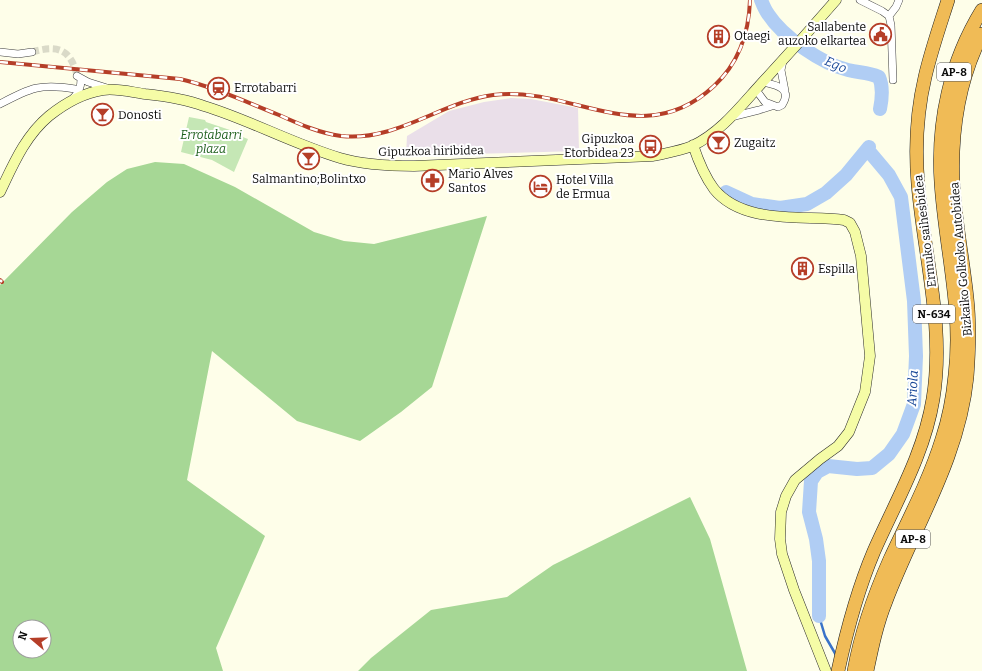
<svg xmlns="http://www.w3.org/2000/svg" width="982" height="671" viewBox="0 0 982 671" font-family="Bitter,serif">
	<rect width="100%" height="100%" fill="#fefee9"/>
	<!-- industrial -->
	<path fill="#eadfe9" d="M 511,98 L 531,99 L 578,108 L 579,151 L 434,155 L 406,154 L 407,136 L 449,111 L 484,102 Z"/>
	<!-- green -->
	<path fill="#c5e7b5" d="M 189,117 L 205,120 L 206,122 L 233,131 L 232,133 L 248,139 L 234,172 L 212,160 L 181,152 Z"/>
	<!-- forest -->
	<path fill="#a6d795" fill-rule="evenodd" d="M 155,162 L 184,164 L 235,187 L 314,232 L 344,241 L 374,244 L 487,216 L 432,387 L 401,412 L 360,441 L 297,421 L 212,351 L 187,480 L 265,536 L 216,648 L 223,671 L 0,671 L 0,285 L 72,212 L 107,182 L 127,169 ZM 20,627 L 44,627 L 44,651 L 20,651 Z
		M 690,497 L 710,539 L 747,671 L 358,671 L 371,658 L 431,610 L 507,597 L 553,565 Z"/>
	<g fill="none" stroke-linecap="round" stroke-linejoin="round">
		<!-- stream -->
		<path stroke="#3a73c8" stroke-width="2.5" d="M 819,616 L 825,636 L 836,655"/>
		<!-- river -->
		<path stroke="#b0cdf4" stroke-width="14" d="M 761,0 C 763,5 765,10 768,14 C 783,37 822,64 848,70 C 860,73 867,72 879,77 C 883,86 882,99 880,109
			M 726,192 L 752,204 L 780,208 L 807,204 L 826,193 L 846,175 L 869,147
			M 819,616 L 819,561 L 816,539 L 809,512 L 811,481 L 817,472 L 828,466 L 857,469 L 872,468 L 889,454 L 903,434 L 914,404 L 916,356 L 914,301 L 901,197 L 889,175 L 868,150"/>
		<!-- street-tunnel -->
		<path stroke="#dadac8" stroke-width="7" stroke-dasharray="7 3.5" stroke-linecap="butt" d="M 32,52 C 57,45 70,48 77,75"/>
		<defs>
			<path id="street" d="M 860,0 L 882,11 L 889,16
				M 0,52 L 18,54 L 32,52
				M 783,61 L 781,70 L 785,91
				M 77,76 L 88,82 L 107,88
				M 893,80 L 891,25 L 889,16 L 896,7 L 899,0
				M 756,90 L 765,102 L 778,107 L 782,105 C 793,88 776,85 763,82
				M 73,98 C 80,93 81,86 81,79
				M 0,104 C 30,88 40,83 75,89
				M 731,117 L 759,110 L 772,106"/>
			<path id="secondary" d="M 693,145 C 698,160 705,177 714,189 C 743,225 803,215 844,220 L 850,223 L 855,232 L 861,256 L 870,356 L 865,392 L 849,432 L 838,446 L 820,459 L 795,480 L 786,496 L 781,512 L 780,539 L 782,554 L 794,590 L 826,671
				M 0,192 C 13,165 25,136 49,116 C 64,104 83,93 103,90 C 116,88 131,92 145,94 C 165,96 185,99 204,106 C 250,120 293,144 340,158 C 364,165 389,166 414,166 L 653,156 C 666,153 680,151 692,146 C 720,133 740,107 760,85 C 786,57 811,29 836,0"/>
			<path id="highway" d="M 838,671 C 847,629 857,591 874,551 C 896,501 924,454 933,399 C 945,327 924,256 918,184 C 915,149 917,111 925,77 C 931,51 940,25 948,0
				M 854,671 C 861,632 874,595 890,559 C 908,520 929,481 942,439 C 949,418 953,396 955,375 C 963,310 945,246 941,182 C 937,122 950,62 982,10
				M 867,671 C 872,647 877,623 886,601 C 914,527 959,458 967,377 C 969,351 970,324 967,298 C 963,259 955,221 953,182 C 951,131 958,81 982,34"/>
		</defs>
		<!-- street casing -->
		<use href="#street" stroke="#3e3e3e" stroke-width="8"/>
		<!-- secondary casing -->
		<use href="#secondary" stroke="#2d2d2d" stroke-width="11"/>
		<!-- highway casing -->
		<use href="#highway" stroke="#1c1c1c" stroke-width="14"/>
		<!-- street -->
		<use href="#street" stroke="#fff" stroke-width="7"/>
		<!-- secondary -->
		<use href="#secondary" stroke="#f5fca6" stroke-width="10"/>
		<!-- highway -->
		<use href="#highway" stroke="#f0bb56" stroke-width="13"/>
		<defs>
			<path id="rail" d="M 0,62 L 180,79 C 214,87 246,102 279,115 C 299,124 319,133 341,136 C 396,142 441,102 493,95 C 572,85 642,153 714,86 C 739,63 749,33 750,0
				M 0,280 L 2,282"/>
		</defs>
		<!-- rail casing -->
		<use href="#rail" stroke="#b53e28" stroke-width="4"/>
		<!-- rail -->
		<use href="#rail" stroke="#fff" stroke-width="2.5" stroke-dasharray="8" stroke-linecap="butt"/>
	</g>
	<!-- icons -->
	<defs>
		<symbol id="civic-ring" viewBox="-11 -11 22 22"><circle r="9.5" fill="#fff" stroke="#b53e28" stroke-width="1.5"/><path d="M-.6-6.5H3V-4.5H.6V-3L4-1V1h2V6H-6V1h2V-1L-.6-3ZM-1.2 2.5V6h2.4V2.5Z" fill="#b53e28"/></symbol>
		<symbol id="building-ring" viewBox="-11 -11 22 22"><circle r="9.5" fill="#fff" stroke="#b53e28" stroke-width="1.5"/><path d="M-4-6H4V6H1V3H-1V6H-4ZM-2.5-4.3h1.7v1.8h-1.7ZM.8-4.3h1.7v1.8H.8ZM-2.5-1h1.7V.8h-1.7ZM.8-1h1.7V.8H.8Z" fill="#b53e28"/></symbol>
		<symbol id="station-ring" viewBox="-11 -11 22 22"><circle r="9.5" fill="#fff" stroke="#b53e28" stroke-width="1.5"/><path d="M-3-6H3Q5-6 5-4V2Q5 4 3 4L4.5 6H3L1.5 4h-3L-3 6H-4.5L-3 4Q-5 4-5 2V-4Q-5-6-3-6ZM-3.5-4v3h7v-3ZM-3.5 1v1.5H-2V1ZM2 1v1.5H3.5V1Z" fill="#b53e28"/></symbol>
		<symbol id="bar-ring" viewBox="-11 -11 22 22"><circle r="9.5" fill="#fff" stroke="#b53e28" stroke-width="1.5"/><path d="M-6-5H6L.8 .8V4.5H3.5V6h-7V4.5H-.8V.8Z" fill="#b53e28"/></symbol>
		<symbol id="bus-ring" viewBox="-11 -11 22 22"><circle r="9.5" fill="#fff" stroke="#b53e28" stroke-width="1.5"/><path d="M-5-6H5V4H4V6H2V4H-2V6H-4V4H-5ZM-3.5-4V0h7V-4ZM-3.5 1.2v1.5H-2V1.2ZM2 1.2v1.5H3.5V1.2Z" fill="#b53e28"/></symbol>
		<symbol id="pharmacy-ring" viewBox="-11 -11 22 22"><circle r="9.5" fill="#fff" stroke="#b53e28" stroke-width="1.5"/><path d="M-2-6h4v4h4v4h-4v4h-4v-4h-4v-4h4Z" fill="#b53e28"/></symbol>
		<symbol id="hotel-ring" viewBox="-11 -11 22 22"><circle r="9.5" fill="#fff" stroke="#b53e28" stroke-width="1.5"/><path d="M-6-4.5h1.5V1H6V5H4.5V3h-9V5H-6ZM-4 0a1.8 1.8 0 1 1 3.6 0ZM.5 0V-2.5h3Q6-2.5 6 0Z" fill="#b53e28"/></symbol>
	</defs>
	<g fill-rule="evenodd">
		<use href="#civic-ring" x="868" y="22" width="25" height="25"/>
		<use href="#building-ring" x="706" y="24" width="25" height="25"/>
		<use href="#station-ring" x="206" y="76" width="25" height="25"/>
		<use href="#bar-ring" x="90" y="102" width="25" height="25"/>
		<use href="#bar-ring" x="706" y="130" width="25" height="25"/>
		<use href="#bus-ring" x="638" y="134" width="25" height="25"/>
		<use href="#bar-ring" x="296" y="146" width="25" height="25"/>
		<use href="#pharmacy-ring" x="420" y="168" width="25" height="25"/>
		<use href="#hotel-ring" x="528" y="174" width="25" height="25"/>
		<use href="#building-ring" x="790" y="256" width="25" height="25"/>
	</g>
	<g text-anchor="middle" stroke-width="4" stroke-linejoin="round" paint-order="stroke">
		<!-- shield labels -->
		<g fill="#fff" stroke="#545454" stroke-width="1">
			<rect x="937" y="63" width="34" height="18" rx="3"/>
			<rect x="913" y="305" width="42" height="18" rx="3"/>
			<rect x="896" y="530" width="34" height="18" rx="3"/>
		</g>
		<g font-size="11" font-weight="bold" fill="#0b0b0b">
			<text x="954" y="76">AP-8</text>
			<text x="934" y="318">N-634</text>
			<text x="913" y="543">AP-8</text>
		</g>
		<!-- poi labels -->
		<g font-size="12" fill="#0b0b0b" stroke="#fff" text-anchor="start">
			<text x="866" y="31" text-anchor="end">Sallabente<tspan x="866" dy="14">auzoko elkartea</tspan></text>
			<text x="734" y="40">Otaegi</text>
			<text x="234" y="92">Errotabarri</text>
			<text x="118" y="119">Donosti</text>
			<text x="634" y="143" text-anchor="end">Gipuzkoa<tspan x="634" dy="14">Etorbidea 23</tspan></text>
			<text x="734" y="147">Zugaitz</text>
			<text x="448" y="178">Mario Alves<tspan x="448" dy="14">Santos</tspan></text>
			<text x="309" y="183" text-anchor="middle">Salmantino;Bolintxo</text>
			<text x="556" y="184">Hotel Villa<tspan x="556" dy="14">de Ermua</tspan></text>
			<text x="818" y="273">Espilla</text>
		</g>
		<!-- park labels -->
		<g font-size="12" font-style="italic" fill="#1f601e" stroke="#fff">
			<text x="211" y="139">Errotabarri<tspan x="211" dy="14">plaza</tspan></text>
		</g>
		<!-- street labels -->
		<g font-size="12" fill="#0b0b0b" stroke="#fff">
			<text transform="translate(431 151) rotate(-1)" y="4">Gipuzkoa hiribidea</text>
			<text transform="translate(925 231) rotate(-97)" y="4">Ermuko saihesbidea</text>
			<text transform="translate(961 259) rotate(-95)" y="4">Bizkaiko Golkoko Autobidea</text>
		</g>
		<!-- water labels -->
		<g font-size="13" font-style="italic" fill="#194797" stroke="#fff">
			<text transform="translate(836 64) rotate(23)" y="5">Ego</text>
			<text transform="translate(912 388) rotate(-87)" y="5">Ariola</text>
		</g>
	</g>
	<!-- north arrow -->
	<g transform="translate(32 639) rotate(289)"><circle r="19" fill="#ffffff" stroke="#9d9d9d"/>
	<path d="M0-3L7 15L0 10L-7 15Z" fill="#b53e28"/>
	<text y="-6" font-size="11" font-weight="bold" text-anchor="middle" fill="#0b0b0b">N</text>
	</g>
</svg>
